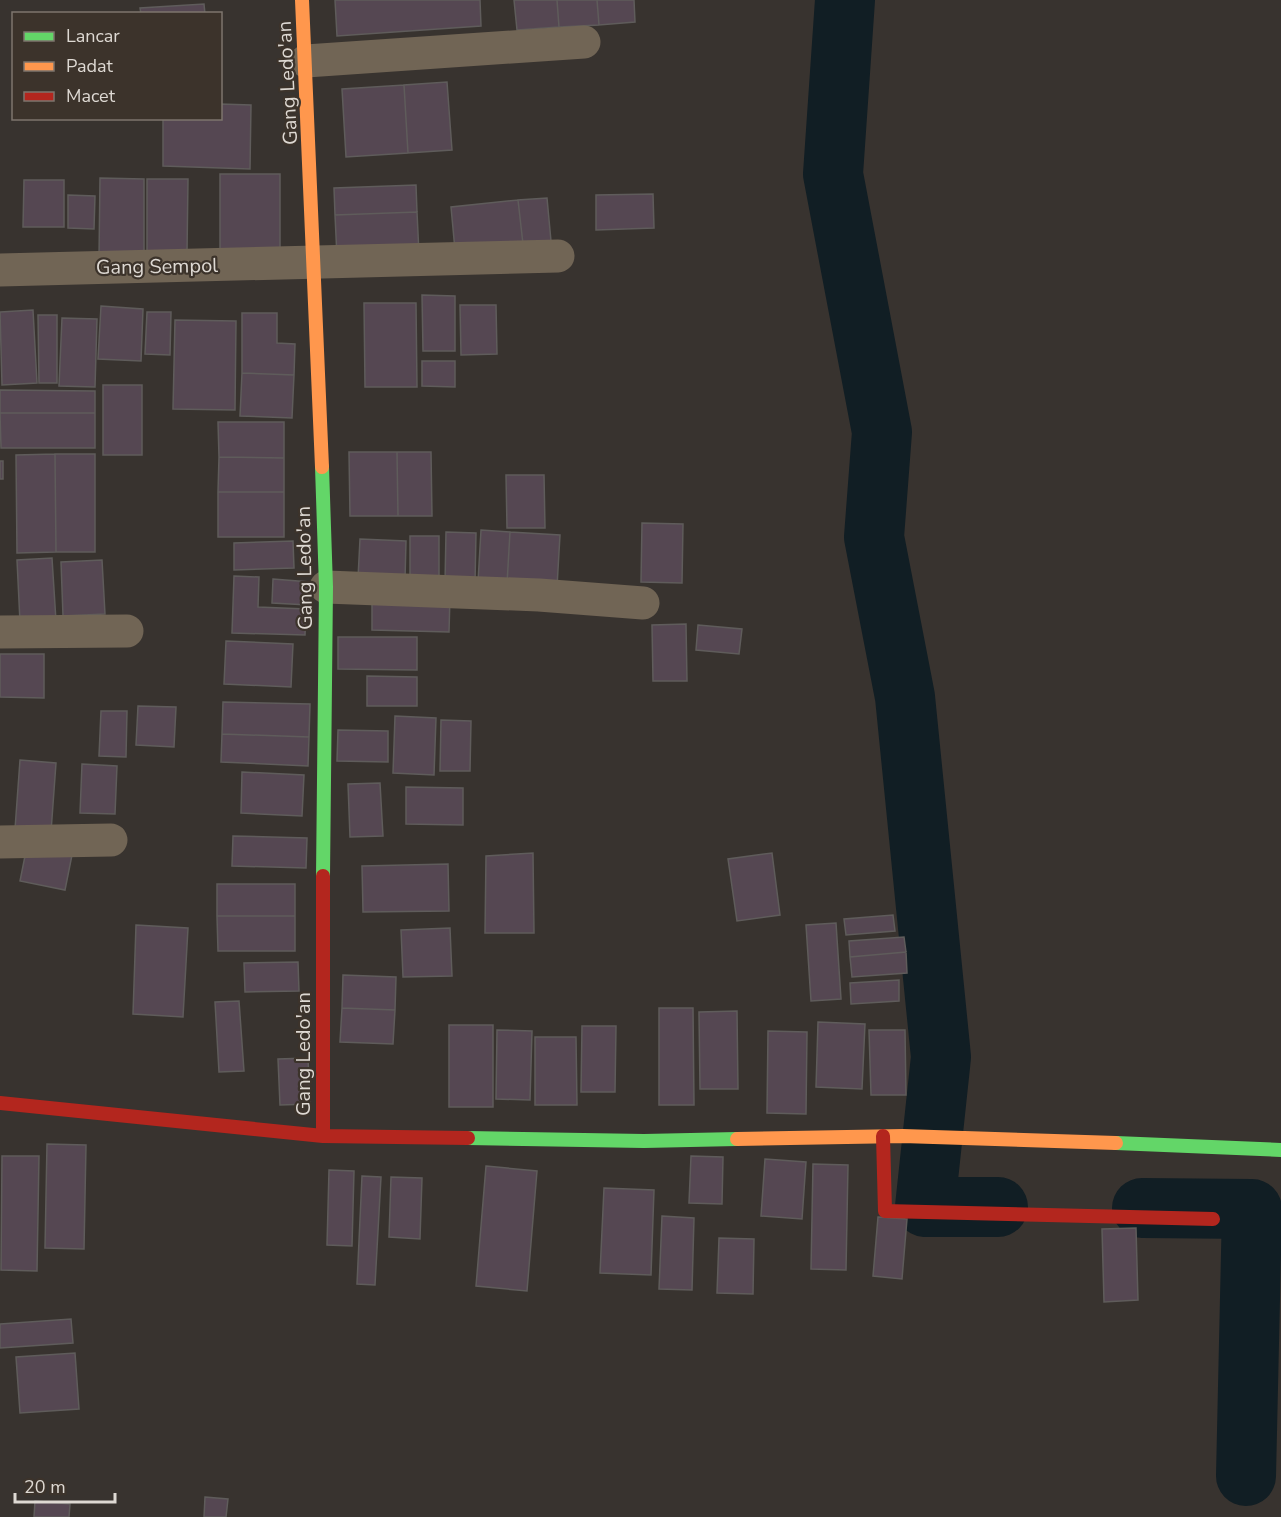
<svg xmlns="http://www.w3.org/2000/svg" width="1281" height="1517" viewBox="0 0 1281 1517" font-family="'Nunito Sans',sans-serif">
	<rect width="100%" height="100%" fill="#38332f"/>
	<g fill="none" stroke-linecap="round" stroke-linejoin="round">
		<!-- river -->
		<path stroke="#111e24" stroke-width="60" d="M 845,0 L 833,174 L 882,432 L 874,537 L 905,697 L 941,1057 L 925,1207 L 998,1207
			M 1142,1208 L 1252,1209 L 1246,1476"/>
	</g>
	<!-- building -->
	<path fill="#554752" stroke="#5f5c5b" stroke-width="1.5" d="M 335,0 L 480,0 L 481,26 L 337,36 Z
		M 514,0 L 557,0 L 559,27 L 517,30 Z
		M 557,0 L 597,0 L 599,25 L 559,27 Z
		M 597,0 L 634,0 L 635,22 L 599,25 Z
		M 204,4 L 205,14 L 141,14 L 140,8 Z
		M 447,82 L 452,150 L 408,153 L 404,85 Z
		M 404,85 L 408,153 L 346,157 L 342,89 Z
		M 220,104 L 251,105 L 250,169 L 163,166 L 163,118 L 220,118 Z
		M 220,174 L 280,174 L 280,259 L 220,259 Z
		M 100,178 L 144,179 L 144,258 L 99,258 Z
		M 147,179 L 188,179 L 187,254 L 147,254 Z
		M 24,180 L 64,180 L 64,227 L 23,227 Z
		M 416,185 L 417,212 L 335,215 L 334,188 Z
		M 653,194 L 654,228 L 596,230 L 596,195 Z
		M 68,195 L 95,196 L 94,229 L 68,228 Z
		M 547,198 L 551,241 L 523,244 L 518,200 Z
		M 518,200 L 523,244 L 455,250 L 451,207 Z
		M 417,212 L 419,254 L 337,257 L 335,215 Z
		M 422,295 L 455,296 L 455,351 L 423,351 Z
		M 364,303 L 416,303 L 417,387 L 365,387 Z
		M 460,305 L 496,305 L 497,354 L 461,355 Z
		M 101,306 L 143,309 L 141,361 L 98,359 Z
		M 33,310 L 37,383 L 2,385 L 0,312 Z
		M 147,312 L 171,312 L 170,355 L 145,354 Z
		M 242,313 L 277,313 L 277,343 L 295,344 L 294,375 L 242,373 Z
		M 38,315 L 57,315 L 57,383 L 39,383 Z
		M 62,318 L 97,319 L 95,387 L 59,386 Z
		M 175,320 L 236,321 L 235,410 L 173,409 Z
		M 422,361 L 455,361 L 455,387 L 422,386 Z
		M 242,373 L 294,375 L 292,418 L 240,416 Z
		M 103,385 L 142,385 L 142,455 L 103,455 Z
		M 0,390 L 95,391 L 95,413 L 0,413 Z
		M 0,413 L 95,413 L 95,448 L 1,448 Z
		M 218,422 L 284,422 L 284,458 L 219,457 Z
		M 349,452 L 397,452 L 398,516 L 350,516 Z
		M 397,452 L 431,452 L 432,516 L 398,516 Z
		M 55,454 L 56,552 L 17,553 L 16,455 Z
		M 55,454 L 95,454 L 95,552 L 56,552 Z
		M 219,457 L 284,458 L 284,492 L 218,492 Z
		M 0,461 L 3,461 L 3,479 L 0,479 Z
		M 506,475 L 544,475 L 545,528 L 507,528 Z
		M 218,492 L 284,492 L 284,537 L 218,537 Z
		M 642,523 L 683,524 L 682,583 L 641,582 Z
		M 481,530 L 510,532 L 507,584 L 478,582 Z
		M 446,532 L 476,533 L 475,584 L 445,583 Z
		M 510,532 L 560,535 L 557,587 L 507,584 Z
		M 410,536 L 439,536 L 439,580 L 410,580 Z
		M 360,539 L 406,541 L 405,580 L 358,578 Z
		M 293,541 L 294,568 L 234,570 L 234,543 Z
		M 52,558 L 56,621 L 20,622 L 17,560 Z
		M 102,560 L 105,614 L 63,616 L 61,562 Z
		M 234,576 L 259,577 L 258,607 L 306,609 L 305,635 L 232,633 Z
		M 273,579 L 310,582 L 308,605 L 272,603 Z
		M 372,594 L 450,596 L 449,632 L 372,630 Z
		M 686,624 L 687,681 L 653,681 L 652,625 Z
		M 698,625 L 742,629 L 739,654 L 696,650 Z
		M 338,637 L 417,637 L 417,670 L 338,669 Z
		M 226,641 L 293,644 L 291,687 L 224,684 Z
		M 0,654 L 44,654 L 44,698 L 0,697 Z
		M 367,676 L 417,677 L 417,706 L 367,706 Z
		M 223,702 L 310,704 L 309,737 L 222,734 Z
		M 138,706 L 176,707 L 174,747 L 136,745 Z
		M 101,711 L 127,711 L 126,757 L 99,756 Z
		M 395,716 L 436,718 L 434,775 L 393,773 Z
		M 441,720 L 471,721 L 470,771 L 440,771 Z
		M 338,730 L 388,731 L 388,762 L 337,761 Z
		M 222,734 L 309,737 L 308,766 L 221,762 Z
		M 20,760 L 56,763 L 51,832 L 15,829 Z
		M 82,764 L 117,766 L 115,814 L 80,813 Z
		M 242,772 L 304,775 L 302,816 L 241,813 Z
		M 380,783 L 383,836 L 350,837 L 348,784 Z
		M 406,787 L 463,788 L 463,825 L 406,824 Z
		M 233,836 L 307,838 L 306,868 L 232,866 Z
		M 27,846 L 72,855 L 65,890 L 20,881 Z
		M 533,853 L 534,933 L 485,933 L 486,856 Z
		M 772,853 L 780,915 L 737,921 L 728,859 Z
		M 448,864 L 449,911 L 363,912 L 362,866 Z
		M 217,884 L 295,884 L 295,916 L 217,916 Z
		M 893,915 L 895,931 L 846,935 L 844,919 Z
		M 217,916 L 295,916 L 295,951 L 218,951 Z
		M 836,923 L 841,999 L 811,1001 L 806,925 Z
		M 136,925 L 188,928 L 183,1017 L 133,1014 Z
		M 450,928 L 452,976 L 403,977 L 401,930 Z
		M 904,937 L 906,952 L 850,957 L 849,941 Z
		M 906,952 L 907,973 L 852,977 L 850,957 Z
		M 298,962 L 299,991 L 245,992 L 244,963 Z
		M 343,975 L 396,977 L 395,1010 L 342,1008 Z
		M 899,980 L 899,1001 L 851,1004 L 850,983 Z
		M 239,1001 L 244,1071 L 219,1072 L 215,1002 Z
		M 342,1008 L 395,1010 L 393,1044 L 340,1042 Z
		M 659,1008 L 693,1008 L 694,1105 L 659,1105 Z
		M 737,1011 L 738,1089 L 700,1089 L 699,1012 Z
		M 818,1022 L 865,1024 L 862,1089 L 816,1087 Z
		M 449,1025 L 493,1025 L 493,1107 L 449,1107 Z
		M 582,1026 L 616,1026 L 615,1092 L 581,1092 Z
		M 497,1030 L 532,1031 L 530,1100 L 496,1099 Z
		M 869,1030 L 905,1030 L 906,1095 L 871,1095 Z
		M 768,1031 L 807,1032 L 806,1114 L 767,1113 Z
		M 535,1037 L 576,1037 L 577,1105 L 535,1105 Z
		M 308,1058 L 310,1104 L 280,1105 L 278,1059 Z
		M 47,1144 L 86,1145 L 84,1249 L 45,1248 Z
		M 2,1156 L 39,1156 L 37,1271 L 1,1270 Z
		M 691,1156 L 723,1157 L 722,1204 L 689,1203 Z
		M 765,1159 L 806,1162 L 802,1219 L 761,1216 Z
		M 813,1164 L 848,1165 L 846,1270 L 811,1269 Z
		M 486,1166 L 537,1171 L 527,1291 L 476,1286 Z
		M 329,1170 L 354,1171 L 352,1246 L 327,1245 Z
		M 362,1176 L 381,1177 L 375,1285 L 357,1284 Z
		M 391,1177 L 422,1178 L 420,1239 L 389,1237 Z
		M 604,1188 L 654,1190 L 651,1275 L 600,1273 Z
		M 662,1216 L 694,1218 L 692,1290 L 659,1289 Z
		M 878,1217 L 907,1219 L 902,1279 L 873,1276 Z
		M 1136,1228 L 1138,1300 L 1104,1302 L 1102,1229 Z
		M 719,1238 L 754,1239 L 753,1294 L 717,1293 Z
		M 71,1319 L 73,1343 L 0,1348 L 0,1324 Z
		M 75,1353 L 79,1409 L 20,1413 L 16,1357 Z
		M 205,1497 L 228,1499 L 226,1517 L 204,1517 Z
		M 35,1501 L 70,1504 L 69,1517 L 34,1517 Z"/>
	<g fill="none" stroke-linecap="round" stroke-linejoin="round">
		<!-- street -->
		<path stroke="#716555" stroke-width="33" d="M 306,61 L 584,42
			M 0,270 L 558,256
			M 326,587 L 539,595 L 643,603
			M 0,632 L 127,631
			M 0,842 L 111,840"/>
		<!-- fast -->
		<path stroke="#63d668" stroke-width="14" d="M 322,467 L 326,587 L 323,876
			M 468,1138 L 644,1141 L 737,1139
			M 1116,1143 L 1281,1150"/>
		<!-- slow -->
		<path stroke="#ff974d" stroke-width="14" d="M 302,0 L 322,467
			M 737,1139 L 903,1136 L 1116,1143"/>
		<!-- jam -->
		<path stroke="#b3261e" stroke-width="14" d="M 323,876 L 323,1136
			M 0,1103 L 323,1136 L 468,1138
			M 883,1136 L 885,1211 L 1213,1219"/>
	</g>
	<g text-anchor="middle" stroke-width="4.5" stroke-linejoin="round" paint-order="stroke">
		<!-- street labels -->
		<g font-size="20" fill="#ded9d3" stroke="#3c332b">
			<text transform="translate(287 83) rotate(-93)" y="7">Gang Ledo'an</text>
			<text transform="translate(157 266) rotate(-1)" y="7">Gang Sempol</text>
			<text transform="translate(304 568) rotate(-91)" y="7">Gang Ledo'an</text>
			<text transform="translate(303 1054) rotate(-90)" y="7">Gang Ledo'an</text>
		</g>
	</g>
	<!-- legend -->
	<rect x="12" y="12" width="210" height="108" fill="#3c332b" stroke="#7d756e" stroke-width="1.5"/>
	<rect x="24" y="32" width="30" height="9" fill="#63d668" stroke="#7d756e" stroke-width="1.5"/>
	<text x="66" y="42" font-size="18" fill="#ded9d3">Lancar</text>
	<rect x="24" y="62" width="30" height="9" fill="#ff974d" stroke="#7d756e" stroke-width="1.5"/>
	<text x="66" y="72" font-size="18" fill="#ded9d3">Padat</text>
	<rect x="24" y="92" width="30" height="9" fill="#b3261e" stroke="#7d756e" stroke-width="1.5"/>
	<text x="66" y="102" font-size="18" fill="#ded9d3">Macet</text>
	<!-- scale -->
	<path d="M15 1493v9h100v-9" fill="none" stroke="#ded9d3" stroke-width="3"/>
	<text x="24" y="1493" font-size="18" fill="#ded9d3" stroke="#3c332b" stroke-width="4.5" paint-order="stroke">20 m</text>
</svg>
